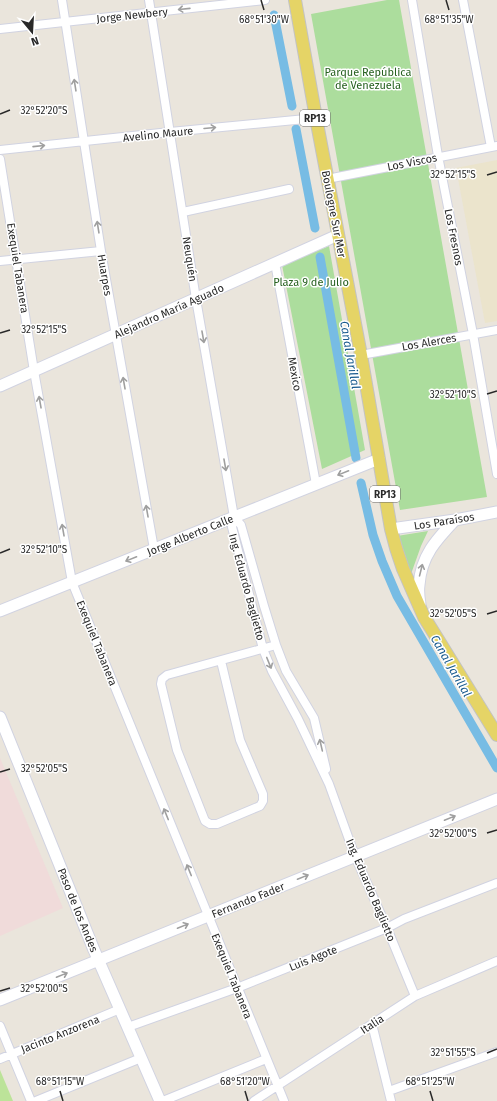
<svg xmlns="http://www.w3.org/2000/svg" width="497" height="1101" viewBox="0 0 497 1101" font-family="'Fira Sans',sans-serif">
	<rect width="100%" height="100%" fill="#eae5dc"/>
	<!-- education -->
	<path fill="#ebe4cc" d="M 497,160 L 497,321 L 485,323 L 456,168 Z"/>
	<!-- medical -->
	<path fill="#f0dbda" d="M 0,758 L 63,908 L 0,936 Z"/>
	<!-- green -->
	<path fill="#acdd9d" d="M 387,0 L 399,0 L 487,497 L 400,510 L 311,14 Z
		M 329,246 L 365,450 L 322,469 L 282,265 Z
		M 428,531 L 421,546 L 411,574 L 397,536 Z"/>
	<!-- pitch -->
	<path fill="#bce399" d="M 0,1070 L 13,1101 L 0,1101 Z"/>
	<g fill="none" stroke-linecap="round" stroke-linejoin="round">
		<!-- canal -->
		<path stroke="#77bce4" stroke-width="9" d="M 274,15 L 292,106
			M 296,129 L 315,228
			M 320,257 L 356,458
			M 361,483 L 373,535 L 382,561 L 397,596 L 497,768"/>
		<defs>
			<path id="street" d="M 62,0 L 101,251 L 154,549
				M 149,0 L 196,299 L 234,517 L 232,527 L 263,649 L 272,671 L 298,719 L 329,784 L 355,856 L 387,928 L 415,996
				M 412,0 L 438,156 L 473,334 L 497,474
				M 463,0 L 491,147
				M 0,29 L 265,0
				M 0,150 L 170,132 L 316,118
				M 0,159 L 34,371 L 72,582 L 284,1101
				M 327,179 L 497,146
				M 183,212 L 289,189
				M 0,261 L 101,251
				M 275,263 L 316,484
				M 361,355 L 497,330
				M 234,517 L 241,525 L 264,606 L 276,645 L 286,671 L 314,718 L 326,769
				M 221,661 L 240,740 L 263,794 L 263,801 L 260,806 L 217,824 L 210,824 L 205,821 L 177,750 L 161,684 L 162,679 L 167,675 C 204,665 240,655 276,645
				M 372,1024 L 391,1101
				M 0,1026 L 31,1101
				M 128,1027 L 237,988 L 387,928 L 404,919 L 497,883
				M 0,1059 L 120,1009
				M 389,1091 L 497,1052
				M 36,1101 L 141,1058
				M 163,1101 L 266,1059
				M 254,1101 L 415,996 L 497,961"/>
			<path id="secondary" d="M 0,386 L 338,235
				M 391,529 L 455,520 L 497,512
				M 420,604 C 419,598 418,591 419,585 C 421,556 436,540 455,520
				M 0,611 L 379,459
				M 0,717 L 94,950 L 160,1101
				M 0,1000 L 497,799"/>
			<path id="primary" d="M 295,0 L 316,118 L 361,355 L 391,529 L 396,548 L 403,569 L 424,617 L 497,735"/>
		</defs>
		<!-- street casing -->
		<use href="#street" stroke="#d1d3e1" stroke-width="10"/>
		<!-- secondary casing -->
		<use href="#secondary" stroke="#d1d3e1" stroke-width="13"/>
		<!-- primary casing -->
		<use href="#primary" stroke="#c3c3c3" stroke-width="14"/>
		<!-- street -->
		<use href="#street" stroke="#fff" stroke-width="8"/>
		<!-- secondary -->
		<use href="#secondary" stroke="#fff" stroke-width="11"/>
		<!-- primary -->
		<use href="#primary" stroke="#e5d466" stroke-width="12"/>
	</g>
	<!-- one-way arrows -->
	<defs><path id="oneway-shaft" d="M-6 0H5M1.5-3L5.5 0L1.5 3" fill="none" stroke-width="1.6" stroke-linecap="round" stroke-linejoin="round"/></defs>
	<g stroke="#9f9f9f">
		<use href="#oneway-shaft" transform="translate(184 9) rotate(174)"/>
		<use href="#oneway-shaft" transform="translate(75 85) rotate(-99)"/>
		<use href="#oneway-shaft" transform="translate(210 128) rotate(-5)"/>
		<use href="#oneway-shaft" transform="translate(39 146) rotate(-6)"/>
		<use href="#oneway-shaft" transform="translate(98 227) rotate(-99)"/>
		<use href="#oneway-shaft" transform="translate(203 337) rotate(80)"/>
		<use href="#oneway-shaft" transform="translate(124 383) rotate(-100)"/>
		<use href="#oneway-shaft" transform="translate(40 402) rotate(-100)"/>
		<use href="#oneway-shaft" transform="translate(225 465) rotate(80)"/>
		<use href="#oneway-shaft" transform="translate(343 473) rotate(158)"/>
		<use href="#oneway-shaft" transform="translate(147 511) rotate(-100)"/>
		<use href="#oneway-shaft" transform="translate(63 530) rotate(-100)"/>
		<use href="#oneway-shaft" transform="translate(131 559) rotate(158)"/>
		<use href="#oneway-shaft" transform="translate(421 570) rotate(-76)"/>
		<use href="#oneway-shaft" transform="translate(269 663) rotate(68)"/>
		<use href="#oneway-shaft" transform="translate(321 745) rotate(-103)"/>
		<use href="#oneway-shaft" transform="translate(166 814) rotate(-112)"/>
		<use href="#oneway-shaft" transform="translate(450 818) rotate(-22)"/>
		<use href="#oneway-shaft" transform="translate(189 870) rotate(-112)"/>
		<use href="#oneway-shaft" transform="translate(303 877) rotate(-22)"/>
		<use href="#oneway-shaft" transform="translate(183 926) rotate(-22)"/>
		<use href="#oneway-shaft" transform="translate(62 975) rotate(-22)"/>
	</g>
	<!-- ticks -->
	<path fill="none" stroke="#292929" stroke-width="1.5" d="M 261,0 L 264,10M 446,0 L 449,10M 0,114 L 10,110M 487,175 L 497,172M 0,333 L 10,330M 487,394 L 497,391M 0,553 L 10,549M 487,614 L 497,611M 0,772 L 10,769M 487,833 L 497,830M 0,991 L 10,988M 487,1053 L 497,1049M 60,1091 L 63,1101M 245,1091 L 248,1101M 430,1091 L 433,1101"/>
	<g text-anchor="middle" stroke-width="3" stroke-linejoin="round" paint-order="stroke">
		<!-- shield labels -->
		<g fill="#fff" stroke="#696969" stroke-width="1">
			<rect x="300" y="110" width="30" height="16" rx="3"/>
			<rect x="370" y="486" width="30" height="16" rx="3"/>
		</g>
		<g font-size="10" font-weight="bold" fill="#292929">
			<text x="315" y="122">RP13</text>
			<text x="385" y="498">RP13</text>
		</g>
		<!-- street labels -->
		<g font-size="11" fill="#292929" stroke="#fff">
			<text transform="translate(132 15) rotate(-6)" y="4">Jorge Newbery</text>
			<text transform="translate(158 134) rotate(-6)" y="4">Avelino Maure</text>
			<text transform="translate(412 162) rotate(-11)" y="4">Los Viscos</text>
			<text transform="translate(334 214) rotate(79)" y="4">Boulogne Sur Mer</text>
			<text transform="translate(454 237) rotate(79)" y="4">Los Fresnos</text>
			<text transform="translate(190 259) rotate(81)" y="4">Neuquén</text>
			<text transform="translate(18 268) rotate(81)" y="4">Exequiel Tabanera</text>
			<text transform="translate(105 275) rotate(80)" y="4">Huarpes</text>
			<text transform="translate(169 311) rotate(-24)" y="4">Alejandro María Aguado</text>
			<text transform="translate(429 342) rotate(-10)" y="4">Los Alerces</text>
			<text transform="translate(295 374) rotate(80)" y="4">Mexico</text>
			<text transform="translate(444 521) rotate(-9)" y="4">Los Paraísos</text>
			<text transform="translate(190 535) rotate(-22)" y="4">Jorge Alberto Calle</text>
			<text transform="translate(247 587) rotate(75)" y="4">Ing. Eduardo Baglietto</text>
			<text transform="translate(97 643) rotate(68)" y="4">Exequiel Tabanera</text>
			<text transform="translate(371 890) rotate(67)" y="4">Ing. Eduardo Baglietto</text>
			<text transform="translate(248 900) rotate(-22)" y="4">Fernando Fader</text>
			<text transform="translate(78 910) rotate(68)" y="4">Paso de los Andes</text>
			<text transform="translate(313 958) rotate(-22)" y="4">Luis Agote</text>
			<text transform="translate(232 976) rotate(68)" y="4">Exequiel Tabanera</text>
			<text transform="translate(372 1024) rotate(-33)" y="4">Italia</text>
			<text transform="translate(60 1034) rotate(-22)" y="4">Jacinto Anzorena</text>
		</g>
		<!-- park labels -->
		<g font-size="11" fill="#26601f" stroke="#fff">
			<text x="368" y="76">Parque República<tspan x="368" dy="13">de Venezuela</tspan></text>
			<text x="311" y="286">Plaza 9 de Julio</text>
		</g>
		<!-- water labels -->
		<g font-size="12" font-style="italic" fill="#185a8e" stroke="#fff">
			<text transform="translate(350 355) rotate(80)" y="4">Canal Jarillal</text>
			<text transform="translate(451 666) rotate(60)" y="4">Canal Jarillal</text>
		</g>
	</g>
	<g font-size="10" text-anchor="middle" fill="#292929" stroke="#fff" stroke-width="3" stroke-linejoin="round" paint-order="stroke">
		<text x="264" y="23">68°51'30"W</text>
		<text x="449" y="23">68°51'35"W</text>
		<text x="44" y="114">32°52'20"S</text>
		<text x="453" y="178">32°52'15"S</text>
		<text x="44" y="333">32°52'15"S</text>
		<text x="453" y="398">32°52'10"S</text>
		<text x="44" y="553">32°52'10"S</text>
		<text x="453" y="617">32°52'05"S</text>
		<text x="44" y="772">32°52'05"S</text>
		<text x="453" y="837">32°52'00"S</text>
		<text x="44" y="992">32°52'00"S</text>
		<text x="453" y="1056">32°51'55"S</text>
		<text x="60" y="1085">68°51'15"W</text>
		<text x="245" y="1085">68°51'20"W</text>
		<text x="430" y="1085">68°51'25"W</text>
	</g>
	<!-- north arrow -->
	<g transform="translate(32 32) rotate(162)" stroke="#ffffff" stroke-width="3" paint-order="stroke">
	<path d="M0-3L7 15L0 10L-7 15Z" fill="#292929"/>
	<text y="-6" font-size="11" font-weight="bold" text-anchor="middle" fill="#292929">N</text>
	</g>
</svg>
